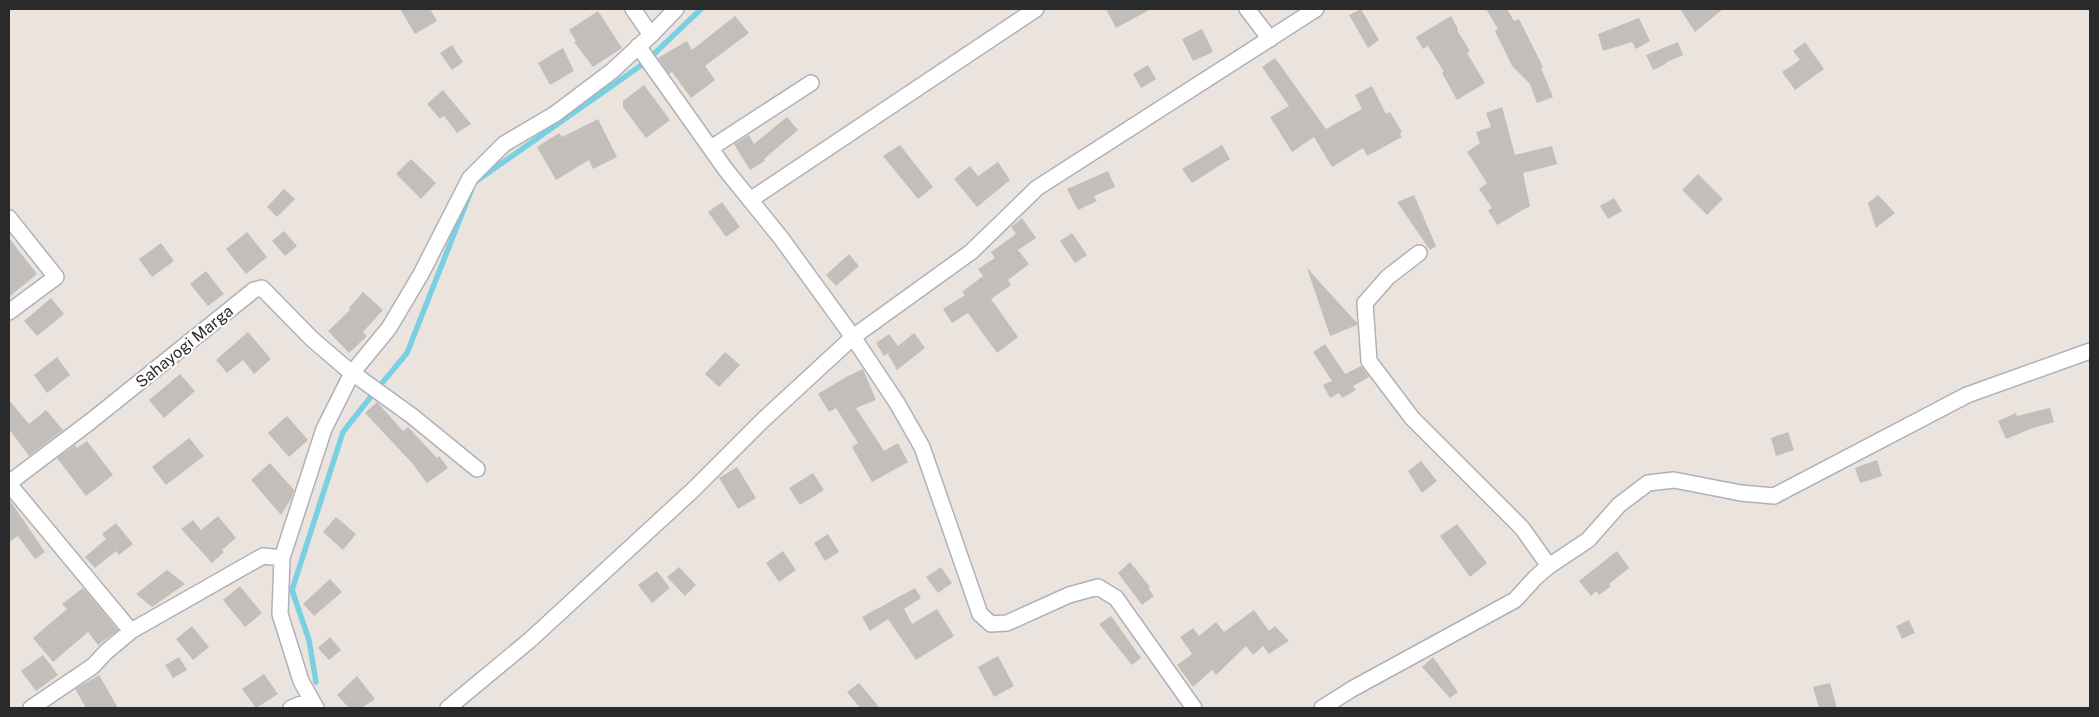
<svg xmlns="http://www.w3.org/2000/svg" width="2099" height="717" viewBox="0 0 2099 717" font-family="'Public Sans',sans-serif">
	<rect width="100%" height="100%" fill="#ebe4de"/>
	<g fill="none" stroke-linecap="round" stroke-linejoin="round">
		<!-- stream -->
		<path stroke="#7ad0e3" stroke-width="5.5" d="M 655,53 L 701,9
			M 475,182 L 643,64
			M 383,382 L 407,353 L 471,191
			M 316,682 L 309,640 L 292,590 L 343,432 L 376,390"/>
	</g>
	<!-- building -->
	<path fill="#c3beba" d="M 400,9 L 430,9 L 437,21 L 415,34 Z
		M 1106,9 L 1151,9 L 1116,28 Z
		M 1361,9 L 1379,40 L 1368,48 L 1349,15 Z
		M 1486,9 L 1507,9 L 1514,21 L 1519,19 L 1543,67 L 1541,68 L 1553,97 L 1537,103 L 1530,84 L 1512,66 L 1495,31 L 1498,29 Z
		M 1680,9 L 1723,9 L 1695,32 Z
		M 598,11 L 622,48 L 593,67 L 574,42 L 576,41 L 569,30 Z
		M 735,16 L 749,33 L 705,66 L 715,80 L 691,98 L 672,72 L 669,74 L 658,58 L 687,41 L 692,50 Z
		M 1451,16 L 1458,29 L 1457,30 L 1470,51 L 1467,53 L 1485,83 L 1457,100 L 1442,73 L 1444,72 L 1428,46 L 1423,49 L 1416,37 Z
		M 1639,18 L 1650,41 L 1636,49 L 1632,42 L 1603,51 L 1598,34 Z
		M 1202,29 L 1213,52 L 1193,61 L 1182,39 Z
		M 1678,42 L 1683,55 L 1665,63 L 1666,64 L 1653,70 L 1646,55 Z
		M 1805,42 L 1824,69 L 1795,90 L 1782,72 L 1800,60 L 1793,51 Z
		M 452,45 L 463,62 L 452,70 L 440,53 Z
		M 563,48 L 574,71 L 550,85 L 538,63 Z
		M 1275,58 L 1326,129 L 1362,109 L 1355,95 L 1372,86 L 1386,114 L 1390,112 L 1402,132 L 1400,134 L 1402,137 L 1367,156 L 1363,148 L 1332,167 L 1314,137 L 1292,152 L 1270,117 L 1289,106 L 1262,67 Z
		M 1148,65 L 1156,79 L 1141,88 L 1133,74 Z
		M 644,85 L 670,120 L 646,138 L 623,107 L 623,101 Z
		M 443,90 L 471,124 L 457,133 L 444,116 L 440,119 L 427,104 Z
		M 1502,107 L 1515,155 L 1552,146 L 1557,164 L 1523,173 L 1530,206 L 1497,225 L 1488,210 L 1492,208 L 1479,189 L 1487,183 L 1467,152 L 1480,143 L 1476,132 L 1491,127 L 1486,113 Z
		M 787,117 L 798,130 L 764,159 L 765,161 L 750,170 L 734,144 L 749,135 L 754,144 Z
		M 598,119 L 617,157 L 593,169 L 589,160 L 556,180 L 537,147 L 559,133 L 562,137 Z
		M 900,145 L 933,187 L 918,199 L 883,156 Z
		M 1222,145 L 1230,159 L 1192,183 L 1182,169 Z
		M 411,159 L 436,183 L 421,199 L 396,174 Z
		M 998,162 L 1010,180 L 977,207 L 954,179 L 970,166 L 978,176 Z
		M 1108,171 L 1115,187 L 1094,196 L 1097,201 L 1078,210 L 1067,189 Z
		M 1698,174 L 1723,199 L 1707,215 L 1682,190 Z
		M 284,189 L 295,199 L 277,217 L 267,207 Z
		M 1414,195 L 1436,246 L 1430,250 L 1397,202 Z
		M 1878,195 L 1895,213 L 1876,228 L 1868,203 Z
		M 1614,198 L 1622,211 L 1608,219 L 1600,206 Z
		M 722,202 L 740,227 L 726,237 L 708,212 Z
		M 1022,218 L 1036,238 L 1018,250 L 1029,264 L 1008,280 L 1011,285 L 991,299 L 1018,337 L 997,353 L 968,313 L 952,323 L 943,309 L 965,295 L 962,292 L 983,276 L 978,269 L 995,258 L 991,252 L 1016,234 L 1011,227 Z
		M 284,231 L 297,246 L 285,256 L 272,241 Z
		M 247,232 L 267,257 L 246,274 L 226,249 Z
		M 1072,233 L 1087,255 L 1075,263 L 1060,241 Z
		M 9,238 L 37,274 L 9,297 Z
		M 161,243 L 174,261 L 152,277 L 139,259 Z
		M 849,254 L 859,266 L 836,286 L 826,275 Z
		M 1307,268 L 1357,323 L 1357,325 L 1330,336 Z
		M 206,271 L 224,294 L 208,306 L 190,284 Z
		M 363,292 L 383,310 L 363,332 L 367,336 L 349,353 L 328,331 L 350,310 L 349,308 Z
		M 51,298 L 64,314 L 37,336 L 24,321 Z
		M 248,332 L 271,359 L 254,374 L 243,360 L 227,373 L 216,360 Z
		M 914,333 L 925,348 L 897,370 L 888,354 L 895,349 L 884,356 L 876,343 L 889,334 L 898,346 Z
		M 1325,344 L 1345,374 L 1361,366 L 1369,377 L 1353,386 L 1356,390 L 1342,398 L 1339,393 L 1330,398 L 1323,385 L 1332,381 L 1313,352 Z
		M 725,352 L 740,365 L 719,387 L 705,374 Z
		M 57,357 L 70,375 L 47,393 L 34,375 Z
		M 863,369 L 876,400 L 856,408 L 884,451 L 898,443 L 908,462 L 872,482 L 852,447 L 858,443 L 836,408 L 829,412 L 818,394 L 846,377 Z
		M 180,374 L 195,391 L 164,418 L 149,400 Z
		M 9,400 L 29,424 L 46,410 L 63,430 L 29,456 L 9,429 Z
		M 377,402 L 403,431 L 408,427 L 437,458 L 439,456 L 448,468 L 427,483 L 412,463 L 365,413 Z
		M 2050,408 L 2054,422 L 2033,428 L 2006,439 L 1998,421 L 2016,413 L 2017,416 Z
		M 287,416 L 308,440 L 289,457 L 268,433 Z
		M 1788,432 L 1794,450 L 1776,456 L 1771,438 Z
		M 189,438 L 204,456 L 166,485 L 152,467 Z
		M 87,441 L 113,475 L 86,496 L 57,458 L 75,445 L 77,448 Z
		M 1877,460 L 1882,476 L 1860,483 L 1855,468 Z
		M 1421,461 L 1437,481 L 1422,493 L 1408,471 Z
		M 270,463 L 294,490 L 291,499 L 281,515 L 251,480 Z
		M 737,467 L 756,498 L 738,509 L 719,478 Z
		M 813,473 L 824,490 L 800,505 L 789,488 Z
		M 9,499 L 45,552 L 35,559 L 18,536 L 9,542 Z
		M 218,516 L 236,538 L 222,550 L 224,552 L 212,563 L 181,529 L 193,520 L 201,530 Z
		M 336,517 L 356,534 L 343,550 L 323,532 Z
		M 116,523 L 133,544 L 119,555 L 116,551 L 95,568 L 85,557 L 106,539 L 102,534 Z
		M 1457,524 L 1487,563 L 1470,577 L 1440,536 Z
		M 828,534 L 839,552 L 825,561 L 814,543 Z
		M 783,551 L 796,570 L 779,582 L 766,563 Z
		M 1617,551 L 1629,568 L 1609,584 L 1611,586 L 1599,595 L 1596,591 L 1591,596 L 1579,581 Z
		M 1130,562 L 1150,587 L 1148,588 L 1154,596 L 1142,605 L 1118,573 Z
		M 679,567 L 696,585 L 685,596 L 667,577 Z
		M 941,567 L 952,583 L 938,593 L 926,577 Z
		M 167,570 L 185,584 L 152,607 L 136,594 Z
		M 657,571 L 670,588 L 652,603 L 638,585 Z
		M 330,579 L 342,592 L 314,616 L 303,604 Z
		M 240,586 L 262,613 L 245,627 L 223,600 Z
		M 83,588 L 118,630 L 98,645 L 88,632 L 53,662 L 33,638 L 67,609 L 62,604 Z
		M 915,588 L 921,598 L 904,609 L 912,624 L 937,609 L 954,636 L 916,660 L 888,619 L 870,631 L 862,617 Z
		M 1254,610 L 1269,631 L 1275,626 L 1289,641 L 1269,654 L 1263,646 L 1253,655 L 1246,646 L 1216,675 L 1212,670 L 1193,687 L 1177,665 L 1192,654 L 1180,637 L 1193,628 L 1199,636 L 1216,622 L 1224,632 Z
		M 1111,616 L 1141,658 L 1132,665 L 1099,624 Z
		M 1909,620 L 1915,633 L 1902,639 L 1896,626 Z
		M 192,626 L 209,647 L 193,660 L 176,639 Z
		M 330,637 L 341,650 L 329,660 L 318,648 Z
		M 43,655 L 58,675 L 36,691 L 21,671 Z
		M 998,656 L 1014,686 L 994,697 L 978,667 Z
		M 179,657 L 187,670 L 173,678 L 165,665 Z
		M 1433,657 L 1458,692 L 1450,698 L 1422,667 Z
		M 264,674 L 278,694 L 256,708 L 242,689 Z
		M 99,675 L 118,708 L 86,708 L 75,689 Z
		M 357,676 L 375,699 L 362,708 L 349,708 L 337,695 Z
		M 859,683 L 880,708 L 860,708 L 847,692 Z
		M 1830,683 L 1837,708 L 1819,708 L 1813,687 Z"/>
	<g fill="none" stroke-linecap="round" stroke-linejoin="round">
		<defs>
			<path id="street" d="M 633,9 L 651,35
				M 1247,9 L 1270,39
				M 638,46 L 726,170 L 781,238 L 853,337 L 897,403 L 922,447 L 980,614 L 991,624 L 1007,623 L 1069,595 L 1098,587 L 1116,598 L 1194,708
				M 711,148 L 811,83
				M 750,200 L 1036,9
				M 9,218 L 56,277 L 9,312
				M 1419,253 L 1388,277 L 1365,303 L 1369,361 L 1412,418 L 1522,528 L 1549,566
				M 9,483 L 91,421 L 254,290 L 262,288 L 312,339 L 347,369 L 412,416 L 477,469
				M 9,484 L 131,631 L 263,556 L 282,558
				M 31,708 L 93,666 L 106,652 L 131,631
				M 291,708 L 311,700
				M 316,708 L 301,681 L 280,614 L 282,558 L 324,429 L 352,373 L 389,328 L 421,274 L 470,178 L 504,144 L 555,114 L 612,71 L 651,35 L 676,9
				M 448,708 L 530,640 L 694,489 L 763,420 L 853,337 L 971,252 L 1037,188 L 1316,9
				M 1322,708 L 1352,689 L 1515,600 L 1536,577 L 1549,566 L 1588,540 L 1619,505 L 1648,483 L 1674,480 L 1741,493 L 1774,496 L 1967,395 L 2090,351"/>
		</defs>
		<!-- street casing -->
		<use href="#street" stroke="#aeb1b9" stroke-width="18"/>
		<!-- street -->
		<use href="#street" stroke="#fff" stroke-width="15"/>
	</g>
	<g text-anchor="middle" stroke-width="4.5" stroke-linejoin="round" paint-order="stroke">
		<!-- street labels -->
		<g font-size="16" fill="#2a2a2a" stroke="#fff">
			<text transform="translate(184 346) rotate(-39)" y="6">Sahayogi Marga</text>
		</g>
	</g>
	<!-- border -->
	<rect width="2099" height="717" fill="none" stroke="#2a2a2a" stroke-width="20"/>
</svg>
